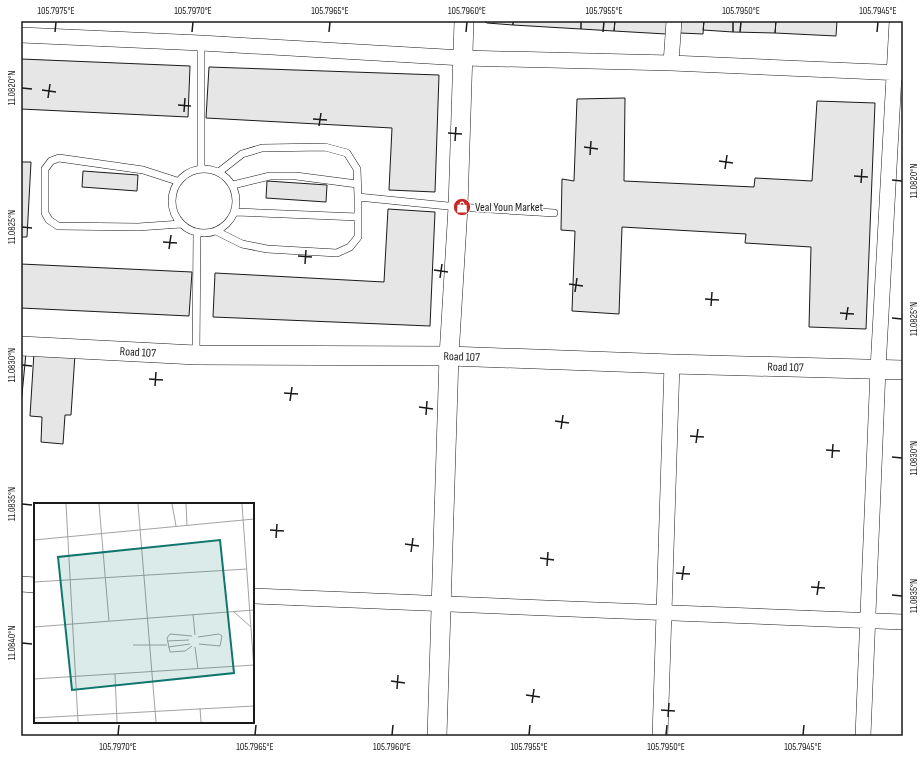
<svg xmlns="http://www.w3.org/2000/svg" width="924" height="757" viewBox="0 0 924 757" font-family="'Sofia Sans Condensed',sans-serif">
	<rect width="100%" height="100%" fill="#fff"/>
	<!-- building -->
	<path fill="#e6e6e6" stroke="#1a1a1a" d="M 484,21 L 513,21 L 513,25 L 487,23 Z
		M 513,21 L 581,21 L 581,29 L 513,25 Z
		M 581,21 L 615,21 L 614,31 L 581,29 Z
		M 615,21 L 667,21 L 666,34 L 614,31 Z
		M 681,21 L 704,21 L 703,34 L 680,33 Z
		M 704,21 L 733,21 L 733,32 L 703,30 Z
		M 733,21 L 776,21 L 775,33 L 733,32 Z
		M 776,21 L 837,21 L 836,36 L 775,33 Z
		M 21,59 L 190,66 L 188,117 L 21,109 Z
		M 209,67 L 439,75 L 435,192 L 389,190 L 392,128 L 206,118 Z
		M 625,98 L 624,181 L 754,187 L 755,178 L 812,181 L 817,101 L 875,103 L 866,329 L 809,327 L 811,247 L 745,243 L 746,234 L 622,227 L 619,314 L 572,311 L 575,231 L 561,230 L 562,179 L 574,181 L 577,99 Z
		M 21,162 L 31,162 L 27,237 L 21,237 Z
		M 83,171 L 138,175 L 137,191 L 82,187 Z
		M 267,181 L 327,185 L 326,202 L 266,198 Z
		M 388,209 L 435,212 L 430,326 L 213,317 L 215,273 L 384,282 Z
		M 21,264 L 192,272 L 189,316 L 21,308 Z
		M 21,352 L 26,353 L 21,405 Z
		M 34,352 L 75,354 L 71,415 L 65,415 L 63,444 L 41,442 L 42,417 L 30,416 Z"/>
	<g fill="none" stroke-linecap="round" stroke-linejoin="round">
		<defs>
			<path id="service" d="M 201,168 L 201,43
				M172 201a32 32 0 1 1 64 0a32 32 0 1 1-64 0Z
				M 177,181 L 143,170 L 59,158 L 51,161 L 45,169 L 45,213 L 49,220 L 58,226 L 138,227 L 181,224
				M 233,185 L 270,176 L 296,176 L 357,184
				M 358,197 L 458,207 L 554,213
				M 235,212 L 358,217
				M 216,231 L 242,244 L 267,249 L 337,253 L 350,247 L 358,237 L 358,197 L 357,169 L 347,153 L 325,147 L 262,148 L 242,154 L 219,172
				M 196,354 L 197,232"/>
			<path id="minor" d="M 21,35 L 201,43 L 463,58 L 671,63 L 903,73
				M 671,63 L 674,21
				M 21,584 L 35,585
				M 253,596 C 470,606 686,613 903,622
				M 660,736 L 672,364
				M 863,736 L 878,369 L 897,21"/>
			<g id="tertiary">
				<path id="s1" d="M 21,346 L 196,355 L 449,356 L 672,364 L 903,370"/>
				<path d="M 437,736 L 449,356 L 458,207 L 464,21"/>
			</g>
		</defs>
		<!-- service casing -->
		<use href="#service" stroke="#1a1a1a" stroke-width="8"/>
		<!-- minor casing -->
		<use href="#minor" stroke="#1a1a1a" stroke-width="16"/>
		<!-- tertiary casing -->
		<use href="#tertiary" stroke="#1a1a1a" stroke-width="20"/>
		<!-- service -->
		<use href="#service" stroke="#fff" stroke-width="7"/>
		<!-- minor -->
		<use href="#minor" stroke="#fff" stroke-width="15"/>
		<!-- tertiary -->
		<use href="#tertiary" stroke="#fff" stroke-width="19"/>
	</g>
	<!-- ticks -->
	<path fill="none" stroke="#1a1a1a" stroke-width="1.5" d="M 55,32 L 56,22M 192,32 L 193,22M 329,32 L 330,22M 466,32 L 467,22M 603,32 L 604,22M 740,32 L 741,22M 877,32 L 878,22M 22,88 L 32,89M 42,90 L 56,92M 48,98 L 50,84M 178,105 L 191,106M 184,112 L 185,98M 313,119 L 327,120M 319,126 L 321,113M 448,133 L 462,134M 455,141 L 456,127M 584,147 L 598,149M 590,155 L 591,141M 719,161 L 733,163M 725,169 L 727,155M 854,176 L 868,177M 892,180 L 902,181M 861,183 L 862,169M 22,227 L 32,228M 163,242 L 177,243M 169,249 L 171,235M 298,256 L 312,257M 305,264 L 306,250M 434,270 L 448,272M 440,278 L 442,264M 569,284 L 583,286M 575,292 L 577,278M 705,299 L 719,300M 711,306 L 712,292M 840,313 L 854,314M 892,318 L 902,319M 846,320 L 848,307M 22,365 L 32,366M 149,379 L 163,380M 155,386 L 156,372M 284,393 L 298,394M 290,401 L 292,387M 419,407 L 433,409M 426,415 L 427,401M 555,421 L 569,423M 561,429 L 563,415M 690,436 L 704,437M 696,443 L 698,429M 826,450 L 840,451M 892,457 L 902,458M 832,458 L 833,444M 22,504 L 32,505M 270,530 L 284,531M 276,538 L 277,524M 405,544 L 419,546M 411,552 L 413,538M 540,558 L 554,560M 547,566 L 548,552M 676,573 L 690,574M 682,580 L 684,566M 811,587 L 825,588M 817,595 L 819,581M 892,595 L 902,596M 22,643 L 32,644M 391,681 L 405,683M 397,689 L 398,675M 526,695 L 540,697M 532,703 L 534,689M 661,710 L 675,711M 668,717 L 669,703M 118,735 L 119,725M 255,735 L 256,725M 392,735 L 393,725M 529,735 L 530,725M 666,735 L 667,725M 803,735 L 804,725"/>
	<!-- icons -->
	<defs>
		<symbol id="shop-disc" viewBox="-11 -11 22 22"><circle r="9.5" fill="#c62828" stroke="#fff"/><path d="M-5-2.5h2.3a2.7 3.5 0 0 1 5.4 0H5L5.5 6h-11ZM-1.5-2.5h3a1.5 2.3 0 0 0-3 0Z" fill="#fff"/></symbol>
	</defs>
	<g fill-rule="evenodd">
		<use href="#shop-disc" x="452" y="197" width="20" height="20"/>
	</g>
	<g text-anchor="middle" stroke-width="3" stroke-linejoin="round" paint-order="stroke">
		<!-- poi labels -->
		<g font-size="12" fill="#1a1a1a" stroke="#fff" text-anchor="start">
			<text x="475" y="211">Veal Youn Market</text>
		</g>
		<!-- street labels -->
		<g font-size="12" fill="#1a1a1a" stroke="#fff">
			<text dy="4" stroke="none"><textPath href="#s1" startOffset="117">Road 107</textPath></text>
			<text dy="4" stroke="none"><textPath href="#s1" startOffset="441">Road 107</textPath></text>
			<text dy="4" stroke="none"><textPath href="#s1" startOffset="765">Road 107</textPath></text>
		</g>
	</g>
	<!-- overview -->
	<g transform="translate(34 503)">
		<rect width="220" height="220" fill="#fff"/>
		<path fill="none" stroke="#a3a3a3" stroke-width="1" d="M 32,1 L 44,219M 65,1 L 75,118M 104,1 L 122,219M 138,1 L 142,23M 152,1 L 153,22M 208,1 L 220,167M 0,37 L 220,16M 0,79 L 213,66M 200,109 L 217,124M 159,111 L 161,132M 0,124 L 220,107M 158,133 L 136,131 L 133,135 L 136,149 L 151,148 L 158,143M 164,134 L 185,131 L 188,133 L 186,143 L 165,141M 133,138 L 155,137M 99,142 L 133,142M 134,144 L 156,141M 161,144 L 164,166M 81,171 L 83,219M 0,176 L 220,162M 166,205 L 167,219M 0,215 L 220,203"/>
		<path fill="#0f766e" fill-opacity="0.15" stroke="#0f766e" stroke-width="2" d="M 186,37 L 200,170 L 38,187 L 24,54 Z"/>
		<rect width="220" height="220" fill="none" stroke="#1a1a1a" stroke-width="2"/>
	</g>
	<!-- border -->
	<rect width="924" height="757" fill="none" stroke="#ffffff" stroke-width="44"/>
	<rect x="22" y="22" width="880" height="713" fill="none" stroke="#1a1a1a" stroke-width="1.5"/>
	<g font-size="10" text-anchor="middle" fill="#1a1a1a">
		<text x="56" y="14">105.7975°E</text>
		<text x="193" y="14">105.7970°E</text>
		<text x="330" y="14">105.7965°E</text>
		<text x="467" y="14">105.7960°E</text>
		<text x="604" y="14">105.7955°E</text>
		<text x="741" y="14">105.7950°E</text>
		<text x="878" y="14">105.7945°E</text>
		<text transform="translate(11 88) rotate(-90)" y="4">11.0820°N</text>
		<text transform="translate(913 181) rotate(-90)" y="4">11.0820°N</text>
		<text transform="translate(11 227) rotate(-90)" y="4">11.0825°N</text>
		<text transform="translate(913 319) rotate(-90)" y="4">11.0825°N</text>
		<text transform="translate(11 365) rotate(-90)" y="4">11.0830°N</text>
		<text transform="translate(913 458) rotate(-90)" y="4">11.0830°N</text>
		<text transform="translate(11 504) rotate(-90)" y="4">11.0835°N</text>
		<text transform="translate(913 596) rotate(-90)" y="4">11.0835°N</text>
		<text transform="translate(11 643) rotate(-90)" y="4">11.0840°N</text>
		<text x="118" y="750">105.7970°E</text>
		<text x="255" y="750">105.7965°E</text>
		<text x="392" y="750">105.7960°E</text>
		<text x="529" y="750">105.7955°E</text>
		<text x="666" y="750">105.7950°E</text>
		<text x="803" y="750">105.7945°E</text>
	</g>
</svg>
